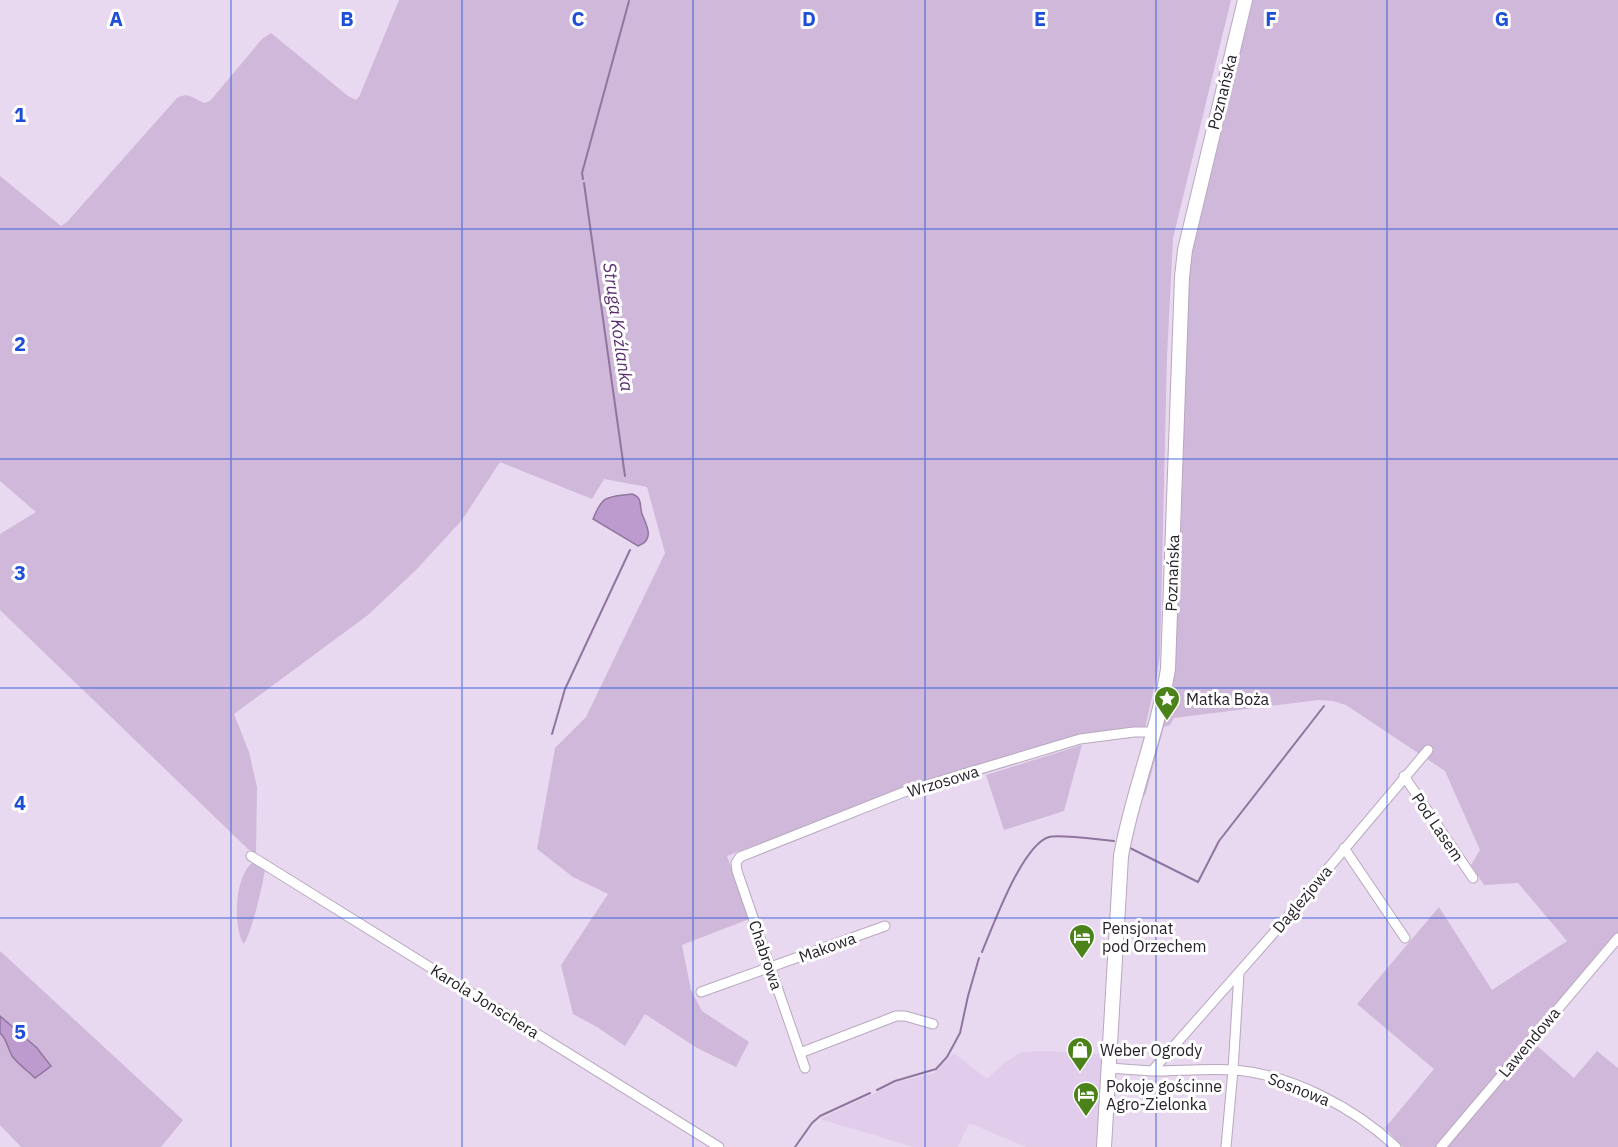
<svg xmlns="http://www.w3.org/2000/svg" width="1618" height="1147" viewBox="0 0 1618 1147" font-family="'IBM Plex Sans',sans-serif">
	<rect width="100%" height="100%" fill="#e8d9f0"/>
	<!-- built -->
	<path fill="#e1cdeb" d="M 1103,1049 L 1097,1147 L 1026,1147 L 969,1123 L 958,1147 L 913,1147 L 820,1119 L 898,1082 L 934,1073 L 954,1053 L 987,1079 L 1003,1064 L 1021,1052 L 1044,1051 L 1097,1054 Z"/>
	<!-- green -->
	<path fill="#cfb8da" d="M 399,0 L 1231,0 L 1173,238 L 1167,357 L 1160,655 L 1157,675 L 1145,728 L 1080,735 L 904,788 L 727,856 L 749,919 L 682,945 L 691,990 L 702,1011 L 749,1042 L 736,1067 L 697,1048 L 645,1014 L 625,1046 L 597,1027 L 573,1014 L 561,965 L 608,894 L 573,877 L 537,849 L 555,748 L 586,717 L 665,553 L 647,487 L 604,479 L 592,499 L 500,462 L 462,520 L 416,570 L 368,615 L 234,714 L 249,752 L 257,787 L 256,853 L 248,849 L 0,610 L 0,534 L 36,512 L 0,481 L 0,176 L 61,226 L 67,222 L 177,98 C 188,91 194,99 204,103 L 210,101 L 262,39 L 271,33 L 348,96 L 356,100 L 359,97 Z
		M 1253,0 L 1618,0 L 1618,934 L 1528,1038 L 1574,1078 L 1597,1051 L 1618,1068 L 1618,1147 L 1403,1147 L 1385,1128 L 1434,1069 L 1357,1004 L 1439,907 L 1492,990 L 1567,941 L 1518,883 L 1484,885 L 1471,865 L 1480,850 L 1445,771 L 1346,705 L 1333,701 L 1319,700 L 1174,718 L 1170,725 L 1164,727 L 1145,796 L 1141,793 L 1175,648 L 1179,593 L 1189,271 L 1197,225 Z
		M 1082,745 L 1064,811 L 1004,830 L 986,775 Z
		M 254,862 L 265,866 C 265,879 251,934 244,944 C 232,928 235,872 254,862 Z
		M 0,951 L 183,1120 L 161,1147 L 21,1147 L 0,1125 Z"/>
	<!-- water -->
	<path fill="#bd9bcf" stroke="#90769e" stroke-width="1.5" d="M 632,494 C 643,498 639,504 642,514 C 647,526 655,540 638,546 L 593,519 C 603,494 608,497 632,494 Z
		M 0,1016 L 37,1048 L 51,1066 L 35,1078 C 28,1071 18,1064 12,1056 C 7,1047 7,1039 0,1033 Z"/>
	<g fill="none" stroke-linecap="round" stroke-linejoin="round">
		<!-- stream -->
		<path stroke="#90769e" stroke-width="2" d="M 583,179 L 582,173 L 629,1
			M 584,183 L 625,476
			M 552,734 L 565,689 L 630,550
			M 1130,848 L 1198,882 L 1219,841 L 1324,706
			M 982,952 C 993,926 1022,845 1049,837 C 1059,834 1101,840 1114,841
			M 877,1090 L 895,1081 L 936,1069 L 947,1057 L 960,1033 L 968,996 L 979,958
			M 795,1147 L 812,1123 L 820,1116 L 870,1093"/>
		<defs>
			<path id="street" d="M 1404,776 L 1473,878
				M 1344,848 L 1405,938
				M 251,856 L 719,1147
				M 701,992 L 885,926
				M 800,1053 L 896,1016 L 905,1016 L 933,1024
				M 805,1068 L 737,871 L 736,863 L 740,857 L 904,792 L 1080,739 L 1134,732 L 1154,732
				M 1109,1068 L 1152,1071 L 1271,936 L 1428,750
				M 1152,1071 C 1179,1071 1208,1068 1235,1070 C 1292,1075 1355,1108 1396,1147
				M 1226,1147 L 1233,1070 L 1239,973
				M 1441,1147 L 1618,938"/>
			<path id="secondary" d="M 1104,1147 L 1121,856 C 1132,793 1158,732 1168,669 L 1182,277 L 1185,250 L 1245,0"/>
		</defs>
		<!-- street casing -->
		<use href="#street" stroke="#b7a8be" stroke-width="11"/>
		<!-- secondary casing -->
		<use href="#secondary" stroke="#b7a8be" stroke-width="16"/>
		<!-- street -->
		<use href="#street" stroke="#fff" stroke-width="9"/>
		<!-- secondary -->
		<use href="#secondary" stroke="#fff" stroke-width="14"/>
	</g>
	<!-- grid -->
	<path fill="none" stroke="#1d4ed8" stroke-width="1.5" stroke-opacity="0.55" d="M 231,0 L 231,1147M 462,0 L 462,1147M 693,0 L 693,1147M 925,0 L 925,1147M 1156,0 L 1156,1147M 1387,0 L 1387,1147M 0,229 L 1618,229M 0,459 L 1618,459M 0,688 L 1618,688M 0,918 L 1618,918"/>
	<!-- icons -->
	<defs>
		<symbol id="sight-pin" viewBox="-11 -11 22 30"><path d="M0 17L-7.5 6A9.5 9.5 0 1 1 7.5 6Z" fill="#4b821a" stroke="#fff"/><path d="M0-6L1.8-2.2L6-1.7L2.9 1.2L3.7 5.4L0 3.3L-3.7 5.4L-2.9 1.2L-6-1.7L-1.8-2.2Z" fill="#fff"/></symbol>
		<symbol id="hotel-pin" viewBox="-11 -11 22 30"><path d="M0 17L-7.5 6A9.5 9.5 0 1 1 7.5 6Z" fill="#4b821a" stroke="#fff"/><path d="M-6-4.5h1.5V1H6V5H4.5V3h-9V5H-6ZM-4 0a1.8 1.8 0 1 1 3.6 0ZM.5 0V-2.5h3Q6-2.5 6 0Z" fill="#fff"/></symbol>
		<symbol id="shop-pin" viewBox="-11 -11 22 30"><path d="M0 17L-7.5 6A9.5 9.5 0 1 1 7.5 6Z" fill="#4b821a" stroke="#fff"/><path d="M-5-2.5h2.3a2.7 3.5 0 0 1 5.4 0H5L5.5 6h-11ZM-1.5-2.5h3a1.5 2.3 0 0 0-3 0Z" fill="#fff"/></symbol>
	</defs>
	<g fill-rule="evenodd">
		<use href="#sight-pin" x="1152" y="684" width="30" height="40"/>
		<use href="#hotel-pin" x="1067" y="922" width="30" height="40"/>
		<use href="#shop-pin" x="1065" y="1035" width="30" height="40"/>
		<use href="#hotel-pin" x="1071" y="1080" width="30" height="40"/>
	</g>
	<g text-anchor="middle" stroke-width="6" stroke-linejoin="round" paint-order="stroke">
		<!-- street labels -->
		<g font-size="16" fill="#27212a" stroke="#fff">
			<text transform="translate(1222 92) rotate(-76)" y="6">Poznańska</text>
			<text transform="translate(1172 573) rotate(-88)" y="6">Poznańska</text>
			<text transform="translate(943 781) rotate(-17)" y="6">Wrzosowa</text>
			<text transform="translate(1438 827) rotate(56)" y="6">Pod Lasem</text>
			<text transform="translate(1302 899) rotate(-50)" y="6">Daglezjowa</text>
			<text transform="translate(827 947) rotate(-20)" y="6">Makowa</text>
			<text transform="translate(766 955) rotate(71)" y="6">Chabrowa</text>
			<text transform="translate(485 1001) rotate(32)" y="6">Karola Jonschera</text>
			<text transform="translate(1529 1042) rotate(-50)" y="6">Lawendowa</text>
			<text transform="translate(1299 1089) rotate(21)" y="6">Sosnowa</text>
		</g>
		<!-- poi labels -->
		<g font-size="16" fill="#27212a" stroke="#fff" text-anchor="start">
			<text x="1186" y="705">Matka Boża</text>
			<text x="1102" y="934">Pensjonat<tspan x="1102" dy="18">pod Orzechem</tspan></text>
			<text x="1100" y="1056">Weber Ogrody</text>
			<text x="1106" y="1092">Pokoje gościnne<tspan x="1106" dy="18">Agro-Zielonka</tspan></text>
		</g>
		<!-- water labels -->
		<g font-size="18" font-style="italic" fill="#5a2e6e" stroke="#fff">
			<text transform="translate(618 327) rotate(82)" y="6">Struga Koźlanka</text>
		</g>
	</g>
	<g font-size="20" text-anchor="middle" font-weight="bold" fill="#1d4ed8" stroke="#fff" stroke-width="6" stroke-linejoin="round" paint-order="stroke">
		<text x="116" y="26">A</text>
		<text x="347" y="26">B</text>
		<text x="578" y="26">C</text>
		<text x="809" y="26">D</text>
		<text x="1040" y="26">E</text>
		<text x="1271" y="26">F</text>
		<text x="1502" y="26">G</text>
		<text x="20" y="122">1</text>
		<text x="20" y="351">2</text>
		<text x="20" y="580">3</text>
		<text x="20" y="810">4</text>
		<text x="20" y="1039">5</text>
	</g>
</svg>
